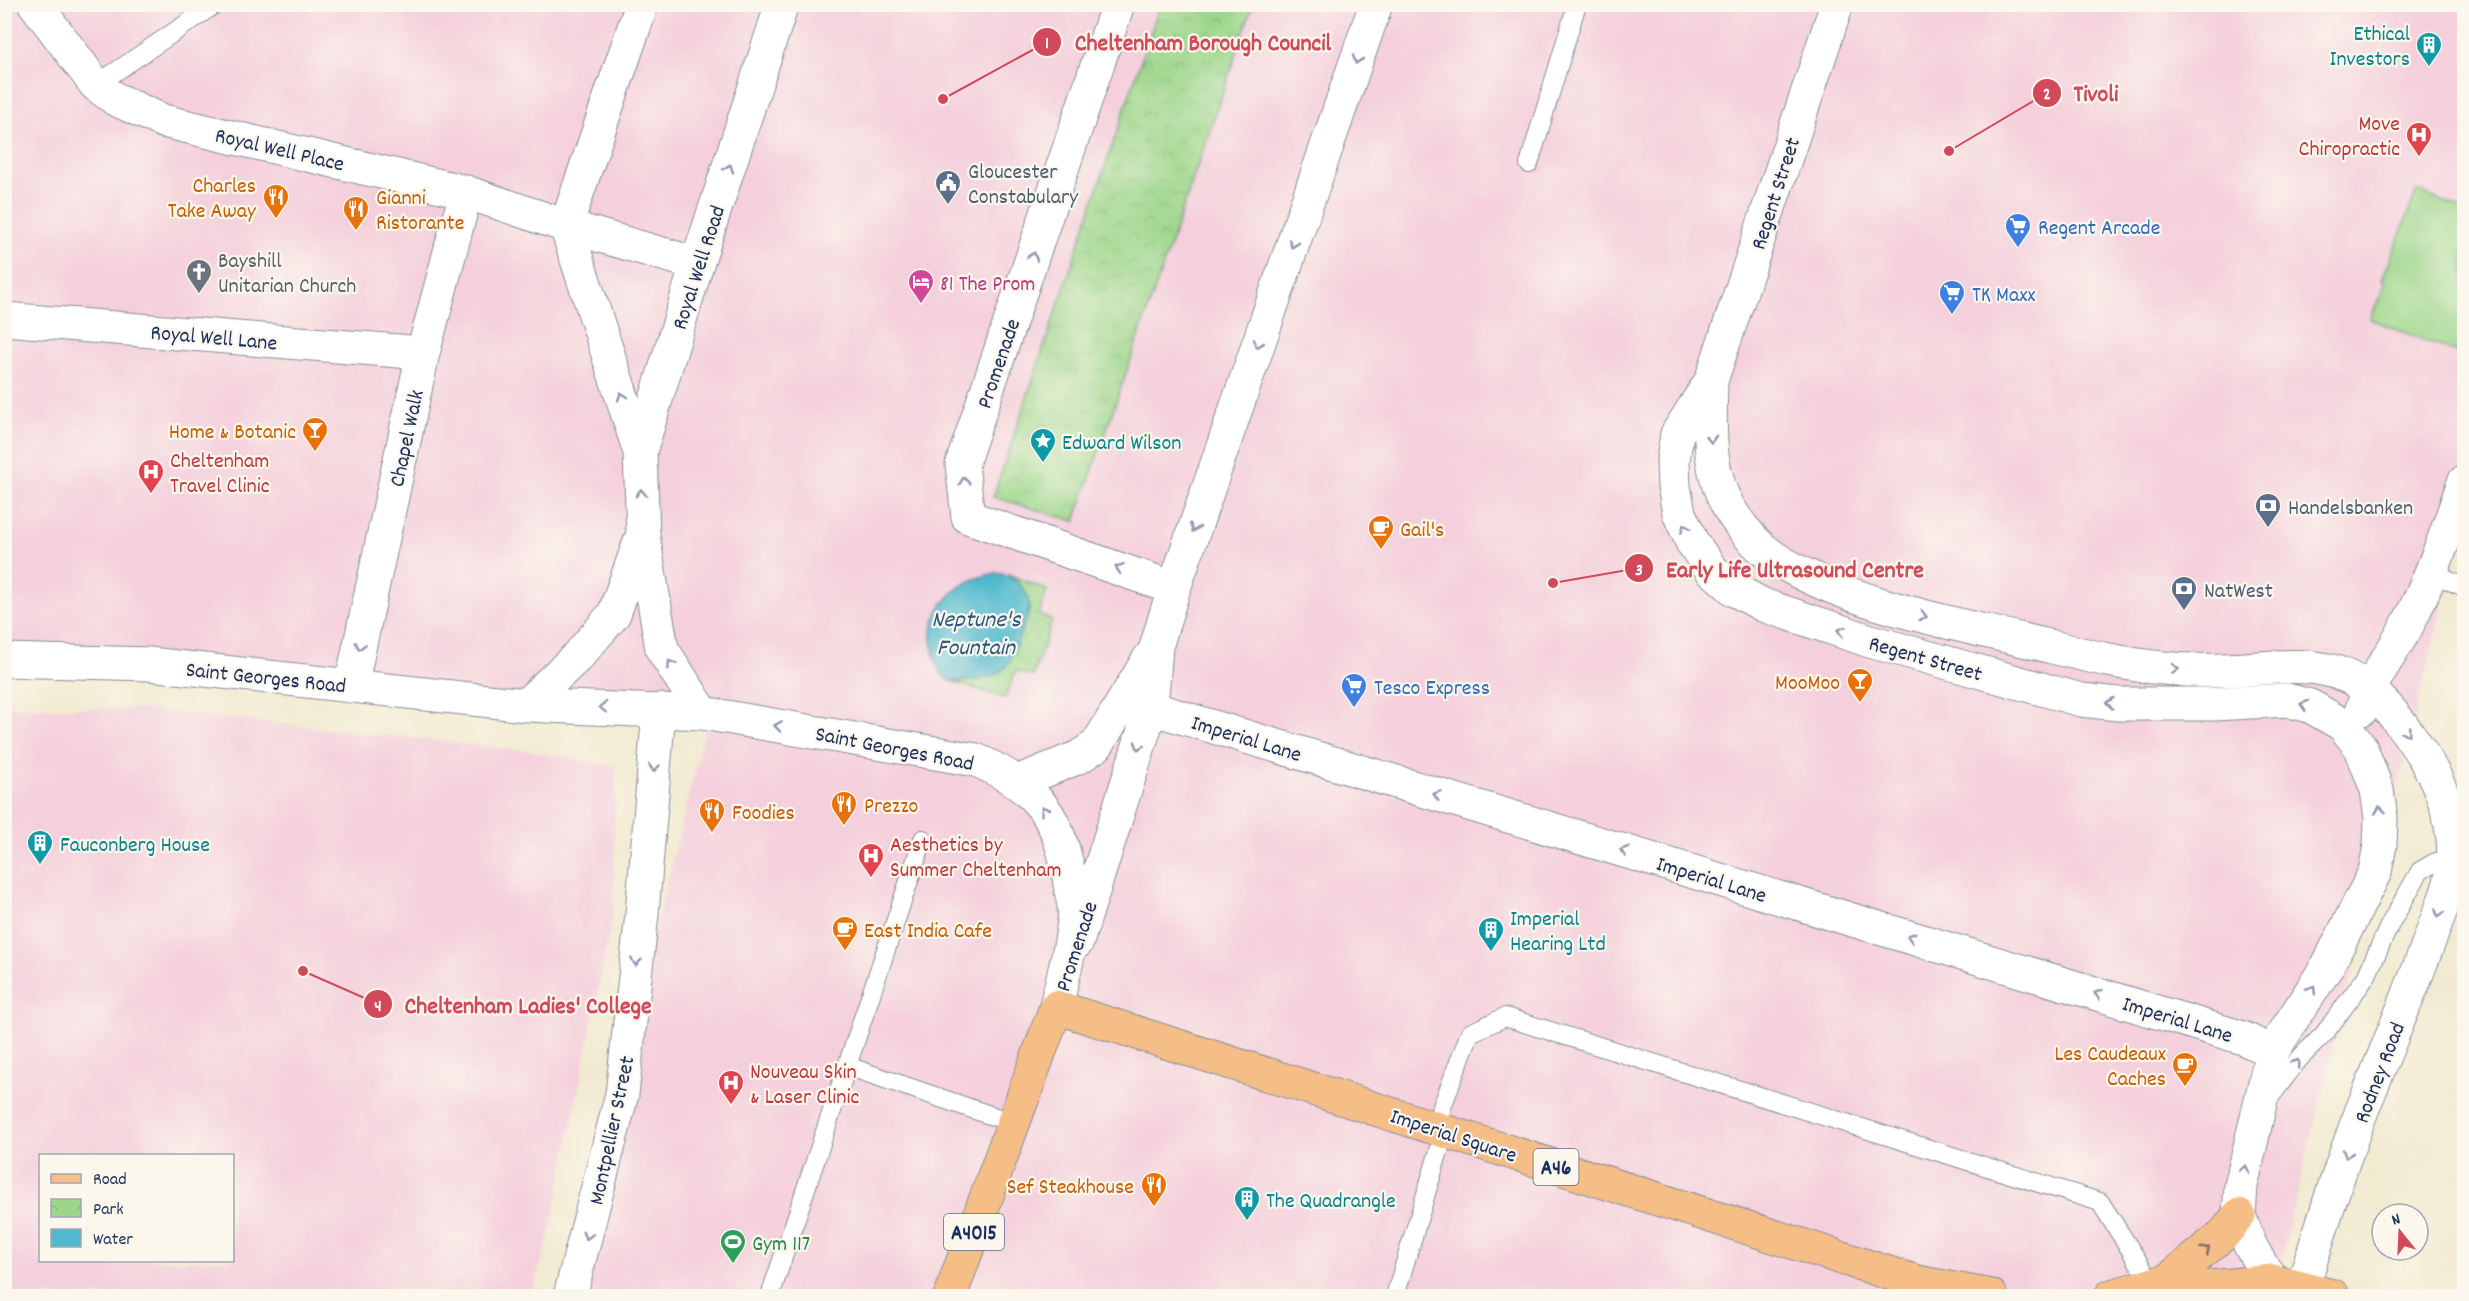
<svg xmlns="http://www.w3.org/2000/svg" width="2469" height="1301" viewBox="0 0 2469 1301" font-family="Dekko,sans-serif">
	<defs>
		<pattern id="grass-dots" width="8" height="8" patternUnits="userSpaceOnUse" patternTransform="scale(1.5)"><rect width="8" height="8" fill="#9cd68a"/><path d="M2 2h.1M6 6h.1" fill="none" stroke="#86b87a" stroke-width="1.8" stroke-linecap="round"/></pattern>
		<pattern id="park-crowns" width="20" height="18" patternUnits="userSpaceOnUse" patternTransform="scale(1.5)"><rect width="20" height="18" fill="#9cd68a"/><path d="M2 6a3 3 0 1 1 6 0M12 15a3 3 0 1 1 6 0" fill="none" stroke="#86b87a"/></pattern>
	</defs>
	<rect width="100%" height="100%" fill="#fbf7ec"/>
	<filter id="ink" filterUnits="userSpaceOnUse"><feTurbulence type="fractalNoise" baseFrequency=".0167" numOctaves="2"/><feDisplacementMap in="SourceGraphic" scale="12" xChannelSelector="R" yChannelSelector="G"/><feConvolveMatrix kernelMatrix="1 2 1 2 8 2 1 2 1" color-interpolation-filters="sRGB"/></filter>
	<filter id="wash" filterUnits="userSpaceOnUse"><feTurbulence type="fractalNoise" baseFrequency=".008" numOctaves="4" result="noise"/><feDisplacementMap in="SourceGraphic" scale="24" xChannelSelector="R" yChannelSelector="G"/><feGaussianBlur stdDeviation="1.35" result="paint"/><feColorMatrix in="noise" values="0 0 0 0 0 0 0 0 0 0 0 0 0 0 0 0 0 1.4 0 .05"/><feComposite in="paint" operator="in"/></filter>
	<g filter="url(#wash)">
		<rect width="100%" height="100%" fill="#f2ead0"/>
		<!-- built -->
		<path fill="#f4cfdc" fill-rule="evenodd" d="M 5,5 L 2464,5 L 2464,519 L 2279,1267 L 2339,1296 L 563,1296 L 712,702 L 5,674 Z
			M 5,707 L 146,709 L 523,750 L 616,766 L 614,908 L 552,1227 L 531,1296 L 5,1296 ZM 40,1156 L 232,1156 L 232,1260 L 40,1260 Z"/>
		<!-- grass -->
		<path fill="url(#grass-dots)" stroke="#5c8274" stroke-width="1.5" d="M 1008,574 L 1047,590 L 1039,615 L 1052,620 L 1033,676 L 1016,671 L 1005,698 L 947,680 L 961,682 L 991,676 L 1006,667 L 1028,614 L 1019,583 Z"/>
		<!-- park -->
		<path fill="url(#park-crowns)" stroke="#5c8274" stroke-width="1.5" d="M 1160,5 L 1253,5 L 1075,521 L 993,497 Z"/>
		<!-- garden -->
		<path fill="#9cd68a" stroke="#5c8274" stroke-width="1.5" d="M 2417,191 L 2464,210 L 2464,335 L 2457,353 L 2370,319 L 2386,282 L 2382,280 Z"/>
		<!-- water -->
		<path fill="#51b9ce" stroke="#367496" stroke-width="1.5" d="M 996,573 C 1016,575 1033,592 1028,614 C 1025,623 1021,632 1018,640 C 1014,649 1011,662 1004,669 C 988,682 966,682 947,680 C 939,673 937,665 934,655 C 923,611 955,580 996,573 Z"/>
	</g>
	<g filter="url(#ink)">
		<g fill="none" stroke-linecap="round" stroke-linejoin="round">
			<defs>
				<path id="service" d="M 96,85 L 214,5
					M 1529,164 L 1577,4
					M 2431,573 L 2464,587
					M 847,1066 L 1013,1123
					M 2267,1101 L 2298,1060 L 2324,1034 L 2366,977 L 2390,924 L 2420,871 L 2434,863 L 2454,856
					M 1434,1128 L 1470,1033 L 1505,1017 L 2100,1202 L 2153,1285
					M 770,1296 L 923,839
					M 1395,1296 L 1445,1131"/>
				<path id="minor" d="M 1118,4 L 962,464 L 968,517 L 1174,588
					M 1837,4 L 1711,381 L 1677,434 L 1673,460 L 1674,486 L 1679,513 L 1692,542 L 1711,569 L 1735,590 L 1763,605 L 1870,641 L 2081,700 L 2118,704 L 2214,704 L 2287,700 L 2310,706 L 2343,725 L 2361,748 L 2377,790 L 2381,818 L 2380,845 L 2375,872 L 2328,965 L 2272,1052 L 2241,1186 L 2239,1215 L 2250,1245 L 2262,1266 L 2273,1281
					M 566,226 L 642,4
					M 697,264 L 782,4
					M 4,319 L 423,353
					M 1711,381 C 1710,427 1706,476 1734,516 C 1745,532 1759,548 1775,558 C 1841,601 1942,621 2019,639 C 2067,650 2114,664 2163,668 C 2182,670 2203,671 2222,670 C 2261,670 2309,659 2346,676 C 2369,686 2386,704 2401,724 C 2432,764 2454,806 2454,858 C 2453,882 2442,906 2434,928 C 2414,984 2391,1038 2369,1093 C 2343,1156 2323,1223 2302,1288
					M 351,686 L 423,353 L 466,192
					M 1151,708 L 2243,1038 L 2272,1052
					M 2362,709 C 2372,677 2395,650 2410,620 C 2432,575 2448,529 2464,482
					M 1017,782 L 1079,757 L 1097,745 L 1150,657
					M 1077,942 L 1151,708 L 1156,647 L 1174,588 L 1376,4
					M 570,1296 L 622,1094 L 642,914 L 659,710"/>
				<path id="tertiary" d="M 35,4 L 96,85 L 115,99 L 163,121 L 466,192 L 566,226 L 697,264 L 640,452 L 643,535 L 662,649 L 703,713
					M 566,226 L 640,452
					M 4,660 L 149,664 L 526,705 L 703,713 L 976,760 C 1037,786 1062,819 1070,884 C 1072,896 1076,910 1074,921 C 1071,950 1062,979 1056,1007
					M 526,705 L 579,655 L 614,614 L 641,539"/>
				<path id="primary" d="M 2168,1280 L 2224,1234 L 2239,1215
					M 950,1296 L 1056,1007 L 1917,1282 L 1991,1296
					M 2111,1296 L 2168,1280 L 2200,1288 L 2273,1281 L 2333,1296"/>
			</defs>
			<!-- service casing -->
			<use href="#service" stroke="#868c97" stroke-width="20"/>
			<!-- minor casing -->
			<use href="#minor" stroke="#868c97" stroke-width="35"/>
			<!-- tertiary casing -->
			<use href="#tertiary" stroke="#868c97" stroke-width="35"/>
			<!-- primary casing -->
			<use href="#primary" stroke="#868c97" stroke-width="35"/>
			<!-- service -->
			<use href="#service" stroke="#fff" stroke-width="18"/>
			<!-- minor -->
			<use href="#minor" stroke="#fff" stroke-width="33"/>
			<!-- tertiary -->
			<use href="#tertiary" stroke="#fff" stroke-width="33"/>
			<!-- primary -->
			<use href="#primary" stroke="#f6be87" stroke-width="33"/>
		</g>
		<!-- one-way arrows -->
		<defs><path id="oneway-chevron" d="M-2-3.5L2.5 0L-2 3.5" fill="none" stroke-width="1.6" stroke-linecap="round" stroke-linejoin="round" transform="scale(1.5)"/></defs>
		<g stroke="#8d97ae">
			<use href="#oneway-chevron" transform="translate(1357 60) rotate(109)"/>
			<use href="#oneway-chevron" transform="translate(729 168) rotate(-72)"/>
			<use href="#oneway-chevron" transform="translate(1293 244) rotate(109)"/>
			<use href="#oneway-chevron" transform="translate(1033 256) rotate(-71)"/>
			<use href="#oneway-chevron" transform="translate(1258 344) rotate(109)"/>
			<use href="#oneway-chevron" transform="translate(622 396) rotate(-108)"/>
			<use href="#oneway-chevron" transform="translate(1711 439) rotate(87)"/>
			<use href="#oneway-chevron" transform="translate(964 481) rotate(-96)"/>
			<use href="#oneway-chevron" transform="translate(641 493) rotate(-92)"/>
			<use href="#oneway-chevron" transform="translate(1194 528) rotate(109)"/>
			<use href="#oneway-chevron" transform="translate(1685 528) rotate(-113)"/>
			<use href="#oneway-chevron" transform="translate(1119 568) rotate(-161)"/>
			<use href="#oneway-chevron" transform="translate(1923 616) rotate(16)"/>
			<use href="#oneway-chevron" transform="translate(1841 631) rotate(-162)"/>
			<use href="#oneway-chevron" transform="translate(360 646) rotate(102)"/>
			<use href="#oneway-chevron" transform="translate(671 664) rotate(-123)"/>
			<use href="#oneway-chevron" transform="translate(2175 669) rotate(2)"/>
			<use href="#oneway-chevron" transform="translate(2110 703) rotate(-174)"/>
			<use href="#oneway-chevron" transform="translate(2304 705) rotate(-163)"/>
			<use href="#oneway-chevron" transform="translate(603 707) rotate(-178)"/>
			<use href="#oneway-chevron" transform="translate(778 726) rotate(-171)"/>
			<use href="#oneway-chevron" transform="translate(2407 732) rotate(52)"/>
			<use href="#oneway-chevron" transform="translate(1139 746) rotate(108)"/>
			<use href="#oneway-chevron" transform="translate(654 768) rotate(95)"/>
			<use href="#oneway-chevron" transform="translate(1437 795) rotate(-163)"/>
			<use href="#oneway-chevron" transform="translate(1044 810) rotate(-126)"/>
			<use href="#oneway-chevron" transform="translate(2380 810) rotate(-97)"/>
			<use href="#oneway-chevron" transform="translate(1624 851) rotate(-163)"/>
			<use href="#oneway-chevron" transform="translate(2439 913) rotate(110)"/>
			<use href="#oneway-chevron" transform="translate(1911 937) rotate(-163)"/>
			<use href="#oneway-chevron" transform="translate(636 962) rotate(96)"/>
			<use href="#oneway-chevron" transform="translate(2312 989) rotate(-58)"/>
			<use href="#oneway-chevron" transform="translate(2098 994) rotate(-163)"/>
			<use href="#oneway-chevron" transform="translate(2296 1063) rotate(-51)"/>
			<use href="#oneway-chevron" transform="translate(2347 1154) rotate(109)"/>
			<use href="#oneway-chevron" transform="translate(2245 1169) rotate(-76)"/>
			<use href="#oneway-chevron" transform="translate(587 1236) rotate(104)"/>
		</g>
		<use stroke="#7e6f70" href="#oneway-chevron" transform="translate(2206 1250) rotate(-41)"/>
	</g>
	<!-- icons -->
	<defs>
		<symbol id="building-pin" viewBox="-11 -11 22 30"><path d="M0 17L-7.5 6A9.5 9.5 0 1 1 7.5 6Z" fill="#0f9aa8" stroke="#fbf7ec"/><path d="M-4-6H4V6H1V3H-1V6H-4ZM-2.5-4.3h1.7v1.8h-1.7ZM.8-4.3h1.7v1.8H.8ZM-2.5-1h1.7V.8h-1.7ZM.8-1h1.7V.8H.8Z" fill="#fff"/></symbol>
		<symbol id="hospital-pin" viewBox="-11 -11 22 30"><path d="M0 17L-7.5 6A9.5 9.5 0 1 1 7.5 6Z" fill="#e0444e" stroke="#fbf7ec"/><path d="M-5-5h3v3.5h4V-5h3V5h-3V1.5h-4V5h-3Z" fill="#fff"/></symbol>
		<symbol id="civic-pin" viewBox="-11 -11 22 30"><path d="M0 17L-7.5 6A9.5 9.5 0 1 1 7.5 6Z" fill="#5c6f8a" stroke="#fbf7ec"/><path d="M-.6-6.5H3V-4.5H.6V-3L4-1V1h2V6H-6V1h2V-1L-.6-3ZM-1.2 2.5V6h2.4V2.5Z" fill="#fff"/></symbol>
		<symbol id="restaurant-pin" viewBox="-11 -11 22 30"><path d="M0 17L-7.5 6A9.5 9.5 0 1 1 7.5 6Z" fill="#e8710a" stroke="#fbf7ec"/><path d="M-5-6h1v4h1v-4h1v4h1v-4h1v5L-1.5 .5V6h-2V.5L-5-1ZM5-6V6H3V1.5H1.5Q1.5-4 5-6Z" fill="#fff"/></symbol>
		<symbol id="supermarket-pin" viewBox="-11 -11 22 30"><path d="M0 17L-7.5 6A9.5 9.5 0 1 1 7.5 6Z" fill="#3f7fe0" stroke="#fbf7ec"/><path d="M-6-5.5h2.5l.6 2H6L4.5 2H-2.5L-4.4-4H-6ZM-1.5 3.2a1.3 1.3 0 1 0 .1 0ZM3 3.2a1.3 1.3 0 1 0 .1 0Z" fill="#fff"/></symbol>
		<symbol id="church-pin" viewBox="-11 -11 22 30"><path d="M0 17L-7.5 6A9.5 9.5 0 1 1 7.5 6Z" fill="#6b7280" stroke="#fbf7ec"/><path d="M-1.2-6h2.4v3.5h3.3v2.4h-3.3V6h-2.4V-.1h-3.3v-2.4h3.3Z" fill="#fff"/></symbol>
		<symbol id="hotel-pin" viewBox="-11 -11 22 30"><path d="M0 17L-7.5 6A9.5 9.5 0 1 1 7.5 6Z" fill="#d1479c" stroke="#fbf7ec"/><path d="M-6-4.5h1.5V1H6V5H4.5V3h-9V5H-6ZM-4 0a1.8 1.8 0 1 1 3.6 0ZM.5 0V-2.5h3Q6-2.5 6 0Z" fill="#fff"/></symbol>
		<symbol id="bar-pin" viewBox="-11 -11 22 30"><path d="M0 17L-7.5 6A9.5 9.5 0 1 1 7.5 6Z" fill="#e8710a" stroke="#fbf7ec"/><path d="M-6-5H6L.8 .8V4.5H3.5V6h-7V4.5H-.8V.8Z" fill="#fff"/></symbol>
		<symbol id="sight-pin" viewBox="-11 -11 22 30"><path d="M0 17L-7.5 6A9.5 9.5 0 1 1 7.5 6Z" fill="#0f9aa8" stroke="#fbf7ec"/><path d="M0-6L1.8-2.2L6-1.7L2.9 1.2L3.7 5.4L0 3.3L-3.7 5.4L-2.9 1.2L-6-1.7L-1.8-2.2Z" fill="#fff"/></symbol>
		<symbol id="bank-pin" viewBox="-11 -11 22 30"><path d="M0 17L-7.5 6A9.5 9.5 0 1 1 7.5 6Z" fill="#5c6f8a" stroke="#fbf7ec"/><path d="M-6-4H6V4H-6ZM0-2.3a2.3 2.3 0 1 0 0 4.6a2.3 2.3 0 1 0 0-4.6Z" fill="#fff"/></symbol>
		<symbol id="cafe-pin" viewBox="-11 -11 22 30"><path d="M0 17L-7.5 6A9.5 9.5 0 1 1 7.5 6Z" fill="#e8710a" stroke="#fbf7ec"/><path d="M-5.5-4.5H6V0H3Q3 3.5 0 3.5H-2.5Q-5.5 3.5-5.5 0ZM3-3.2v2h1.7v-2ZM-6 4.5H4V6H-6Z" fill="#fff"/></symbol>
		<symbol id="stadium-pin" viewBox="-11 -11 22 30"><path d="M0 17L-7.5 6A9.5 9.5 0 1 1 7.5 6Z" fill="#2e9e5b" stroke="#fbf7ec"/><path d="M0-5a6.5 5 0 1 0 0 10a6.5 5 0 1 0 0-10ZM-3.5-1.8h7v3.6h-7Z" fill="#fff"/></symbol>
	</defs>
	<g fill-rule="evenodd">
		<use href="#building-pin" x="2414" y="30" width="30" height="40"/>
		<use href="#hospital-pin" x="2404" y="120" width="30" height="40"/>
		<use href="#civic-pin" x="933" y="168" width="30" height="40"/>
		<use href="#restaurant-pin" x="261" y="182" width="30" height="40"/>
		<use href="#restaurant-pin" x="341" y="194" width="30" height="40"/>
		<use href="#supermarket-pin" x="2003" y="211" width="30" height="40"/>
		<use href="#church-pin" x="184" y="257" width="30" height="40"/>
		<use href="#hotel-pin" x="906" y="267" width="30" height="40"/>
		<use href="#supermarket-pin" x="1937" y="278" width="30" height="40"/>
		<use href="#bar-pin" x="300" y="415" width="30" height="40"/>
		<use href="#sight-pin" x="1028" y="426" width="30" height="40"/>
		<use href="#hospital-pin" x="136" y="457" width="30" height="40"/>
		<use href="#bank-pin" x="2253" y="491" width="30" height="40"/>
		<use href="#cafe-pin" x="1366" y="513" width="30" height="40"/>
		<use href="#bank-pin" x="2169" y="574" width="30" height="40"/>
		<use href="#bar-pin" x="1845" y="666" width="30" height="40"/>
		<use href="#supermarket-pin" x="1339" y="671" width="30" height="40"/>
		<use href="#restaurant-pin" x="829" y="789" width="30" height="40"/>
		<use href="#restaurant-pin" x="697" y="796" width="30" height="40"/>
		<use href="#building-pin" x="25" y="828" width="30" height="40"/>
		<use href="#hospital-pin" x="856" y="841" width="30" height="40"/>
		<use href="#cafe-pin" x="830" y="914" width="30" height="40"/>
		<use href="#building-pin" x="1476" y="915" width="30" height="40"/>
		<use href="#cafe-pin" x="2170" y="1050" width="30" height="40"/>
		<use href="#hospital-pin" x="716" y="1068" width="30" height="40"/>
		<use href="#restaurant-pin" x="1139" y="1170" width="30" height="40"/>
		<use href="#building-pin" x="1232" y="1184" width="30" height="40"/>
		<use href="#stadium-pin" x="718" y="1227" width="30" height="40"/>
	</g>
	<g text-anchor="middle" stroke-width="4.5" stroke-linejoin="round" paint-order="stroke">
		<!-- shield labels -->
		<g fill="#fbf7ec" stroke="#5e6b89" stroke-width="1.5">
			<rect x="1533.5" y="1149" width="45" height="36" rx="4.5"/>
			<rect x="944" y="1214" width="60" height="36" rx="4.5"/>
		</g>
		<g font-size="21" font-weight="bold" fill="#1b2f5e">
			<text x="1556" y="1174">A46</text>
			<text x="974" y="1239">A4015</text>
		</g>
		<!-- culture labels -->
		<g font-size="22" fill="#0d838f" stroke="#fbf7ec" text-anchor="start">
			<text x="2410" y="40" text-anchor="end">Ethical<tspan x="2410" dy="25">Investors</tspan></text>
			<text x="1062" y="449">Edward Wilson</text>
			<text x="60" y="851">Fauconberg House</text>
			<text x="1510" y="925">Imperial<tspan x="1510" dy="25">Hearing Ltd</tspan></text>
			<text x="1266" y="1207">The Quadrangle</text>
		</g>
		<!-- health labels -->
		<g font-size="22" fill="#be3a42" stroke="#fbf7ec" text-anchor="start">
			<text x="2400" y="130" text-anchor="end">Move<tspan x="2400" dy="25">Chiropractic</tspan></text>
			<text x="170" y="467">Cheltenham<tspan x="170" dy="25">Travel Clinic</tspan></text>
			<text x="890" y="851">Aesthetics by<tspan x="890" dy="25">Summer Cheltenham</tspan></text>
			<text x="750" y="1078">Nouveau Skin<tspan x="750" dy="25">&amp; Laser Clinic</tspan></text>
		</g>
		<!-- street labels -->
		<g font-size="22" fill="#1b2f5e" stroke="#fbf7ec">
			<text transform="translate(280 148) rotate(13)" y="8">Royal Well Place</text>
			<text transform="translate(1774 193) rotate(-72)" y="8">Regent Street</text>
			<text transform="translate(697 267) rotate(-72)" y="8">Royal Well Road</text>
			<text transform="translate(214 336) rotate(5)" y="8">Royal Well Lane</text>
			<text transform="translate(997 363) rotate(-71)" y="8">Promenade</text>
			<text transform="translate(405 438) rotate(-78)" y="8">Chapel Walk</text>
			<text transform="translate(1926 657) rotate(16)" y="8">Regent Street</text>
			<text transform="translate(266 676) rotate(6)" y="8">Saint Georges Road</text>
			<text transform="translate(1247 737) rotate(17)" y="8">Imperial Lane</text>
			<text transform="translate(895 747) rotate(11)" y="8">Saint Georges Road</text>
			<text transform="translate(1712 878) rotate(17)" y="8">Imperial Lane</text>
			<text transform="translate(1075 946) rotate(-72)" y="8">Promenade</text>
			<text transform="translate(2178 1018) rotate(17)" y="8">Imperial Lane</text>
			<text transform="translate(2378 1072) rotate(-69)" y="8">Rodney Road</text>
			<text transform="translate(610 1130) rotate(-78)" y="8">Montpellier Street</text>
			<text transform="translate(1454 1134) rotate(18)" y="8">Imperial Square</text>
		</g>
		<!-- service labels -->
		<g font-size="22" fill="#4e5e75" stroke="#fbf7ec" text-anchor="start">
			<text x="968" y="178">Gloucester<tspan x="968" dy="25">Constabulary</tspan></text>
			<text x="2288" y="514">Handelsbanken</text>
			<text x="2204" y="597">NatWest</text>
		</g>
		<!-- food labels -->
		<g font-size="22" fill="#c56008" stroke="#fbf7ec" text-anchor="end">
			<text x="256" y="192">Charles<tspan x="256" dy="25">Take Away</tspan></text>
			<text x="376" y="204" text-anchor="start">Gianni<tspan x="376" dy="25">Ristorante</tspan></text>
			<text x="296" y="438">Home &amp; Botanic</text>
			<text x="1400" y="536" text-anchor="start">Gail's</text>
			<text x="1840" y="689">MooMoo</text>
			<text x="864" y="812" text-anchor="start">Prezzo</text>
			<text x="732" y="819" text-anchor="start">Foodies</text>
			<text x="864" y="937" text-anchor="start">East India Cafe</text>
			<text x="2166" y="1060">Les Caudeaux<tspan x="2166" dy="25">Caches</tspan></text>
			<text x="1134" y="1193">Sef Steakhouse</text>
		</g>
		<!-- shop labels -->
		<g font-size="22" fill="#366cbe" stroke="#fbf7ec" text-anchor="start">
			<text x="2038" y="234">Regent Arcade</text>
			<text x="1972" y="301">TK Maxx</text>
			<text x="1374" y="694">Tesco Express</text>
		</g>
		<!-- worship labels -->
		<g font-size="22" fill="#5b616d" stroke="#fbf7ec" text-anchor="start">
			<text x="218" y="267">Bayshill<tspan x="218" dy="25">Unitarian Church</tspan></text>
		</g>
		<!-- hotel labels -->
		<g font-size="22" fill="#b23c85" stroke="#fbf7ec" text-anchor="start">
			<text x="940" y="290">81 The Prom</text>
		</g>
		<!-- leisure labels -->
		<g font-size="22" fill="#27864d" stroke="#fbf7ec" text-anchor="start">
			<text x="752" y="1250">Gym 117</text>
		</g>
		<!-- water labels -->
		<g font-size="24" font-style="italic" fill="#2b5880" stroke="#fbf7ec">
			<text x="976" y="626">Neptune's<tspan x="976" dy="28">Fountain</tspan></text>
		</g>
	</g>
	<!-- callouts -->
	<path fill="none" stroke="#d1495b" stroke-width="2" d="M943 99L1047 42M1949 151L2047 93M1553 583L1639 568M303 971L378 1004"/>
	<g fill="#d1495b" stroke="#fbf7ec" stroke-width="2">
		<circle cx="943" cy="99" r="6"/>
		<circle cx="1949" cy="151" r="6"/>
		<circle cx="1553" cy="583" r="6"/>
		<circle cx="303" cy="971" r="6"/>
		<circle cx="1047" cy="42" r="15"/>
		<circle cx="2047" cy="93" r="15"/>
		<circle cx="1639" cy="568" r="15"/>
		<circle cx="378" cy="1004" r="15"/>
	</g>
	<g font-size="18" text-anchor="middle" font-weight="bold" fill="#fff">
		<text x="1047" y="48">1</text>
		<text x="2047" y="99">2</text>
		<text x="1639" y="575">3</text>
		<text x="378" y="1011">4</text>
	</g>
	<g font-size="24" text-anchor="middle" font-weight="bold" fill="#d1495b" stroke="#fbf7ec" stroke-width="4.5" stroke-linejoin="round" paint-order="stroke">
		<text x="1203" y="50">Cheltenham Borough Council</text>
		<text x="2096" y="101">Tivoli</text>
		<text x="1795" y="577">Early Life Ultrasound Centre</text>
		<text x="528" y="1013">Cheltenham Ladies' College</text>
	</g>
	<!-- margin -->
	<rect width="2469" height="1301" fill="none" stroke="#fbf7ec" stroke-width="24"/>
	<!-- legend -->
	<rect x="39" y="1154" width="195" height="108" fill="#fbf7ec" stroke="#a1a7b3" stroke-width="1.5"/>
	<rect x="51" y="1174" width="30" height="9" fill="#f6be87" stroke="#a1a7b3" stroke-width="1.5"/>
	<text x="93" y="1184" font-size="18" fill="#1b2f5e">Road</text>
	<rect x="51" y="1199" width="30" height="18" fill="url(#park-crowns)" stroke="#a1a7b3" stroke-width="1.5"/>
	<text x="93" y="1214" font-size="18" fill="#1b2f5e">Park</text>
	<rect x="51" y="1229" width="30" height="18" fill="#51b9ce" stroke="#a1a7b3" stroke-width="1.5"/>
	<text x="93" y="1244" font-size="18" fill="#1b2f5e">Water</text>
	<!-- north arrow -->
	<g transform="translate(2400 1232) rotate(342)"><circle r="28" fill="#fbf7ec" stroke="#a1a7b3" stroke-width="1.5"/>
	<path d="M0-4.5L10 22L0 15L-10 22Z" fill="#d1495b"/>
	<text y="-9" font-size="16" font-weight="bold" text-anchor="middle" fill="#1b2f5e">N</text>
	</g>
</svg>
